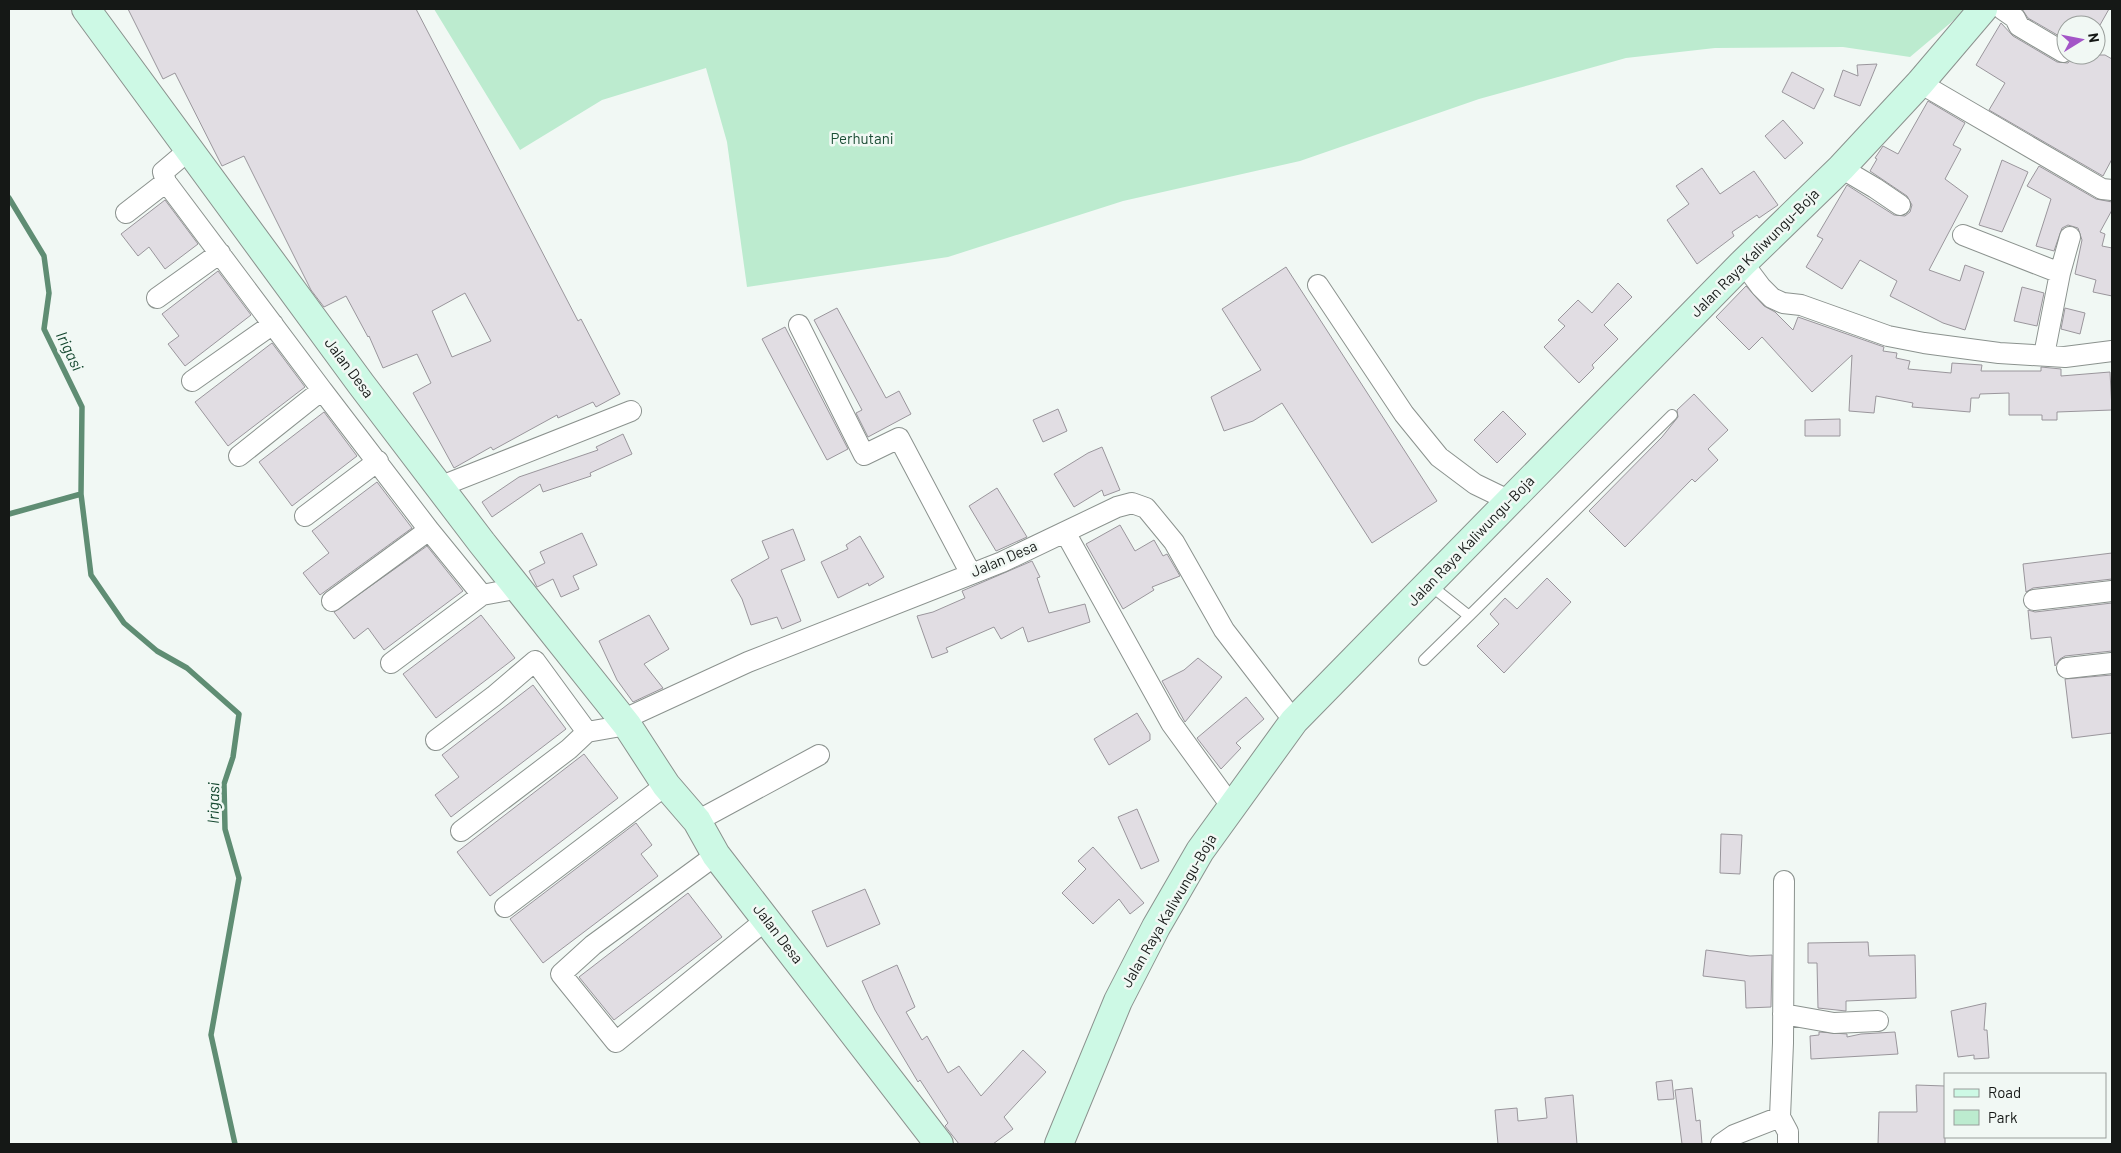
<svg xmlns="http://www.w3.org/2000/svg" width="2121" height="1153" viewBox="0 0 2121 1153" font-family="Barlow,sans-serif">
	<rect width="100%" height="100%" fill="#f1f8f4"/>
	<!-- green -->
	<path fill="#bcebcf" d="M 434,9 L 1967,9 L 1910,57 L 1843,47 L 1715,48 L 1626,58 L 1479,99 L 1300,161 L 1123,201 L 948,257 L 747,287 L 727,142 L 706,68 L 602,100 L 520,150 Z"/>
	<g fill="none" stroke-linecap="round" stroke-linejoin="round">
		<!-- stream -->
		<path stroke="#5f8d73" stroke-width="5.5" d="M 9,198 L 44,256 L 49,293 L 44,329 L 82,407 L 81,494 L 91,575 L 124,623 L 157,651 L 187,668 L 239,714 L 233,757 L 224,784 L 225,829 L 239,878 L 211,1035 L 235,1144
			M 9,514 L 81,494"/>
	</g>
	<!-- building -->
	<path fill="#e1dde3" stroke="#9a969c" fill-rule="evenodd" d="M 128,9 L 416,9 L 578,321 L 581,319 L 620,394 L 596,407 L 593,402 L 558,418 L 557,415 L 493,450 L 491,447 L 454,468 L 413,393 L 431,383 L 417,354 L 383,368 L 369,336 L 368,337 L 346,296 L 324,307 L 311,290 L 244,156 L 222,166 L 175,73 L 163,79 ZM 465,293 L 491,341 L 452,357 L 432,311 Z
		M 2022,9 L 2109,9 L 2100,25 L 2066,25 L 2066,40 L 2028,18 Z
		M 2001,23 L 2013,36 L 2057,62 L 2068,63 L 2074,55 L 2105,55 L 2112,59 L 2112,159 L 2103,176 L 1989,110 L 2005,83 L 1976,65 Z
		M 1877,64 L 1860,106 L 1834,96 L 1843,70 L 1858,76 L 1857,65 Z
		M 1792,72 L 1824,89 L 1814,109 L 1782,92 Z
		M 1928,101 L 1965,123 L 1953,145 L 1961,149 L 1945,179 L 1968,196 L 1929,270 L 1960,281 L 1965,265 L 1984,272 L 1965,330 L 1943,323 L 1890,296 L 1897,281 L 1860,260 L 1842,289 L 1806,267 L 1823,239 L 1817,236 L 1847,185 L 1894,215 L 1905,216 L 1910,212 L 1912,205 L 1907,196 L 1870,171 L 1877,159 L 1875,158 L 1883,146 L 1898,154 Z
		M 1783,120 L 1803,143 L 1785,159 L 1765,136 Z
		M 2002,160 L 2028,172 L 2002,232 L 1979,225 Z
		M 2039,166 L 2096,199 L 2112,202 L 2112,210 L 2100,232 L 2105,234 L 2102,246 L 2112,248 L 2112,296 L 2093,292 L 2096,280 L 2075,274 L 2082,240 L 2078,228 L 2068,225 L 2062,228 L 2054,251 L 2036,246 L 2051,199 L 2027,186 Z
		M 1702,168 L 1720,194 L 1754,171 L 1778,205 L 1759,218 L 1757,215 L 1732,232 L 1734,236 L 1697,264 L 1667,220 L 1689,204 L 1676,186 Z
		M 165,200 L 198,244 L 165,269 L 149,247 L 138,256 L 121,234 Z
		M 1286,267 L 1437,501 L 1372,543 L 1282,403 L 1253,421 L 1224,431 L 1211,397 L 1261,370 L 1222,309 Z
		M 218,271 L 251,315 L 185,366 L 168,344 L 179,336 L 162,314 Z
		M 1618,283 L 1632,297 L 1604,325 L 1618,339 L 1592,365 L 1594,368 L 1579,383 L 1544,347 L 1565,326 L 1558,320 L 1578,300 L 1592,313 Z
		M 1746,286 L 1764,306 L 1775,312 L 1793,330 L 1798,317 L 1884,347 L 1883,351 L 1897,353 L 1896,358 L 1910,361 L 1908,369 L 1951,373 L 1952,363 L 1982,365 L 1981,371 L 2041,371 L 2041,367 L 2061,369 L 2061,376 L 2110,372 L 2112,410 L 2057,412 L 2057,420 L 2042,420 L 2042,415 L 2009,415 L 2009,393 L 1980,394 L 1979,398 L 1971,398 L 1970,412 L 1912,407 L 1913,403 L 1876,396 L 1874,413 L 1849,411 L 1852,355 L 1812,392 L 1762,337 L 1749,350 L 1716,317 Z
		M 2022,287 L 2044,293 L 2037,326 L 2014,321 Z
		M 837,308 L 886,398 L 899,391 L 911,414 L 868,437 L 856,413 L 862,410 L 814,320 Z
		M 2065,308 L 2085,313 L 2080,334 L 2061,329 Z
		M 785,327 L 848,449 L 827,460 L 762,339 Z
		M 272,343 L 305,387 L 228,446 L 195,402 Z
		M 1694,394 L 1728,430 L 1708,449 L 1718,460 L 1695,482 L 1692,479 L 1625,547 L 1589,511 L 1662,437 L 1678,417 L 1677,410 Z
		M 1058,409 L 1067,431 L 1043,442 L 1033,420 Z
		M 1503,411 L 1526,434 L 1497,463 L 1474,440 Z
		M 324,412 L 357,456 L 292,506 L 259,462 Z
		M 1840,419 L 1840,436 L 1805,436 L 1805,420 Z
		M 623,434 L 632,454 L 590,473 L 591,476 L 543,492 L 540,484 L 492,517 L 482,502 L 519,477 L 598,450 L 596,447 Z
		M 1102,447 L 1120,490 L 1104,496 L 1102,490 L 1074,507 L 1054,474 L 1088,453 Z
		M 377,482 L 412,528 L 320,595 L 303,573 L 329,553 L 312,531 Z
		M 997,488 L 1027,537 L 996,551 L 969,506 Z
		M 1120,525 L 1135,551 L 1154,540 L 1163,556 L 1167,554 L 1180,576 L 1152,587 L 1154,590 L 1123,609 L 1086,544 Z
		M 793,529 L 805,560 L 781,570 L 801,621 L 782,629 L 777,617 L 751,625 L 742,599 L 731,580 L 769,558 L 762,541 Z
		M 582,533 L 597,565 L 573,576 L 579,589 L 561,597 L 553,579 L 537,587 L 529,571 L 545,563 L 540,552 Z
		M 860,536 L 884,577 L 869,586 L 868,583 L 838,598 L 821,562 L 848,549 L 846,545 Z
		M 427,546 L 463,591 L 384,650 L 368,628 L 354,639 L 334,612 Z
		M 2112,553 L 2112,579 L 2033,588 L 2026,592 L 2023,564 Z
		M 1032,561 L 1040,577 L 1037,578 L 1049,613 L 1085,604 L 1090,622 L 1028,642 L 1023,627 L 1001,639 L 994,627 L 946,648 L 948,652 L 932,658 L 917,616 L 933,612 L 965,598 L 962,591 Z
		M 1547,578 L 1571,602 L 1504,673 L 1477,646 L 1499,624 L 1490,614 L 1505,598 L 1517,609 Z
		M 2112,603 L 2112,651 L 2065,656 L 2060,659 L 2055,666 L 2051,637 L 2031,639 L 2028,610 L 2035,612 Z
		M 481,615 L 515,658 L 436,718 L 403,674 Z
		M 649,615 L 669,649 L 644,664 L 663,688 L 633,702 L 617,680 L 599,641 Z
		M 1198,658 L 1222,677 L 1185,722 L 1162,681 L 1184,670 Z
		M 2112,675 L 2112,733 L 2072,738 L 2065,679 Z
		M 533,685 L 566,729 L 451,817 L 435,795 L 459,777 L 442,755 Z
		M 1246,697 L 1264,719 L 1236,743 L 1241,748 L 1221,769 L 1197,738 Z
		M 1137,713 L 1150,734 L 1150,740 L 1109,765 L 1094,739 Z
		M 584,754 L 618,798 L 490,896 L 457,852 Z
		M 1137,809 L 1159,861 L 1141,869 L 1118,817 Z
		M 636,823 L 652,845 L 641,854 L 658,876 L 543,963 L 510,919 Z
		M 1721,834 L 1742,835 L 1740,874 L 1720,873 Z
		M 1093,847 L 1144,903 L 1130,914 L 1119,899 L 1093,924 L 1062,893 L 1086,869 L 1078,861 Z
		M 865,889 L 880,924 L 827,947 L 812,911 Z
		M 688,893 L 722,937 L 614,1020 L 579,977 Z
		M 1868,942 L 1869,956 L 1915,955 L 1916,998 L 1846,1001 L 1846,1011 L 1818,1008 L 1817,963 L 1808,963 L 1808,943 Z
		M 1706,950 L 1750,956 L 1772,955 L 1771,1007 L 1746,1008 L 1745,981 L 1703,976 Z
		M 897,965 L 915,1007 L 906,1012 L 922,1040 L 927,1036 L 948,1073 L 959,1066 L 981,1096 L 1023,1050 L 1046,1072 L 1004,1117 L 1013,1129 L 993,1144 L 959,1144 L 945,1126 L 948,1123 L 920,1080 L 918,1082 L 875,1010 L 862,981 Z
		M 1986,1003 L 1984,1030 L 1987,1030 L 1989,1058 L 1974,1059 L 1974,1055 L 1958,1057 L 1951,1011 Z
		M 1819,1032 L 1847,1034 L 1847,1037 L 1861,1034 L 1895,1032 L 1898,1054 L 1811,1059 L 1810,1036 L 1819,1035 Z
		M 1672,1080 L 1674,1099 L 1658,1100 L 1656,1082 Z
		M 1916,1085 L 1945,1086 L 1945,1144 L 1878,1144 L 1879,1112 L 1917,1112 Z
		M 1692,1088 L 1696,1121 L 1700,1120 L 1702,1144 L 1682,1144 L 1675,1090 Z
		M 1573,1095 L 1577,1144 L 1498,1144 L 1495,1110 L 1517,1108 L 1518,1121 L 1547,1118 L 1545,1098 Z"/>
	<g fill="none" stroke-linecap="round" stroke-linejoin="round">
		<defs>
			<path id="lane" d="M 1430,585 L 1469,616 L 1672,415
				M 1424,660 L 1469,616"/>
			<path id="street" d="M 2002,9 L 2015,18 L 2019,26 L 2063,52
				M 1920,83 L 2102,189 L 2112,190
				M 1841,168 L 1875,188 L 1900,205
				M 166,182 L 163,172 L 189,150
				M 126,213 L 166,182 L 322,390
				M 1963,235 L 2060,273 L 2070,237
				M 1743,263 L 1761,287 L 1772,298 L 1783,303 L 1801,305 L 1888,336 L 1924,343 L 1999,353 L 2065,357 L 2112,351
				M 1318,285 L 1404,414 L 1439,457 L 1475,484 L 1510,501
				M 157,298 L 220,253
				M 799,325 L 864,455 L 899,438 L 971,574
				M 2044,355 L 2060,273
				M 192,381 L 273,324
				M 239,456 L 322,390 L 429,530
				M 439,487 L 631,411
				M 305,516 L 378,461
				M 1065,532 L 1171,723 L 1232,807
				M 2034,600 L 2112,591
				M 332,601 L 429,530 L 482,595
				M 391,663 L 482,595 L 519,588
				M 2067,668 L 2112,663
				M 622,720 L 748,662 L 1002,562 L 1117,507 L 1132,503 L 1146,508 L 1174,542 L 1224,630 L 1294,721
				M 436,740 L 494,696 L 535,661 L 587,732 L 627,725
				M 697,821 L 819,755
				M 461,831 L 569,749 L 587,732
				M 716,855 L 593,945 L 561,974 L 616,1042 L 767,919
				M 1784,881 L 1783,1043 L 1780,1117 L 1788,1132 L 1788,1144
				M 505,907 L 666,785
				M 1783,1014 L 1834,1023 L 1878,1021
				M 1721,1144 L 1734,1135 L 1780,1117"/>
			<path id="secondary" d="M 86,9 L 361,384 L 482,543 L 627,725 L 666,785 L 697,821 L 716,855 L 939,1144
				M 1059,1144 L 1118,1001 L 1156,927 L 1200,851 L 1294,721 L 1743,263 L 1841,168 L 1920,83 L 1983,9"/>
		</defs>
		<!-- lane casing -->
		<use href="#lane" stroke="#8b928e" stroke-width="12"/>
		<!-- street casing -->
		<use href="#street" stroke="#8b928e" stroke-width="22"/>
		<!-- secondary casing -->
		<use href="#secondary" stroke="#8b928e" stroke-width="30"/>
		<!-- lane -->
		<use href="#lane" stroke="#fff" stroke-width="10"/>
		<!-- street -->
		<use href="#street" stroke="#fff" stroke-width="20"/>
		<!-- secondary -->
		<use href="#secondary" stroke="#cdf9e5" stroke-width="28"/>
	</g>
	<g text-anchor="middle" stroke-width="5" stroke-linejoin="round" paint-order="stroke">
		<!-- park labels -->
		<g font-size="15" fill="#1a4c34" stroke="#f1f8f4">
			<text x="862" y="144">Perhutani</text>
		</g>
		<!-- street labels -->
		<g font-size="15" fill="#151816" stroke="#f1f8f4">
			<text transform="translate(1755 253) rotate(-45)" y="5">Jalan Raya Kaliwungu-Boja</text>
			<text transform="translate(349 368) rotate(53)" y="5">Jalan Desa</text>
			<text transform="translate(1471 541) rotate(-46)" y="5">Jalan Raya Kaliwungu-Boja</text>
			<text transform="translate(1004 559) rotate(-23)" y="5">Jalan Desa</text>
			<text transform="translate(1169 911) rotate(-60)" y="5">Jalan Raya Kaliwungu-Boja</text>
			<text transform="translate(778 934) rotate(52)" y="5">Jalan Desa</text>
		</g>
		<!-- water labels -->
		<g font-size="16" font-style="italic" fill="#13462e" stroke="#f1f8f4">
			<text transform="translate(70 351) rotate(64)" y="6">Irigasi</text>
			<text transform="translate(213 803) rotate(-89)" y="6">Irigasi</text>
		</g>
	</g>
	<!-- border -->
	<rect width="2121" height="1153" fill="none" stroke="#151816" stroke-width="20"/>
	<!-- legend -->
	<rect x="1944" y="1073" width="162" height="65" fill="#f1f8f4" stroke="#999e9b"/>
	<rect x="1954" y="1089" width="25" height="8" fill="#cdf9e5" stroke="#999e9b"/>
	<text x="1988" y="1098" font-size="15" fill="#151816">Road</text>
	<rect x="1954" y="1110" width="25" height="15" fill="#bcebcf" stroke="#999e9b"/>
	<text x="1988" y="1123" font-size="15" fill="#151816">Park</text>
	<!-- north arrow -->
	<g transform="translate(2081 40) rotate(80)"><circle r="24" fill="#f1f8f4" stroke="#999e9b"/>
	<path d="M0-4L9 19L0 12L-9 19Z" fill="#a355c7"/>
	<text y="-8" font-size="14" font-weight="bold" text-anchor="middle" fill="#151816">N</text>
	</g>
</svg>
